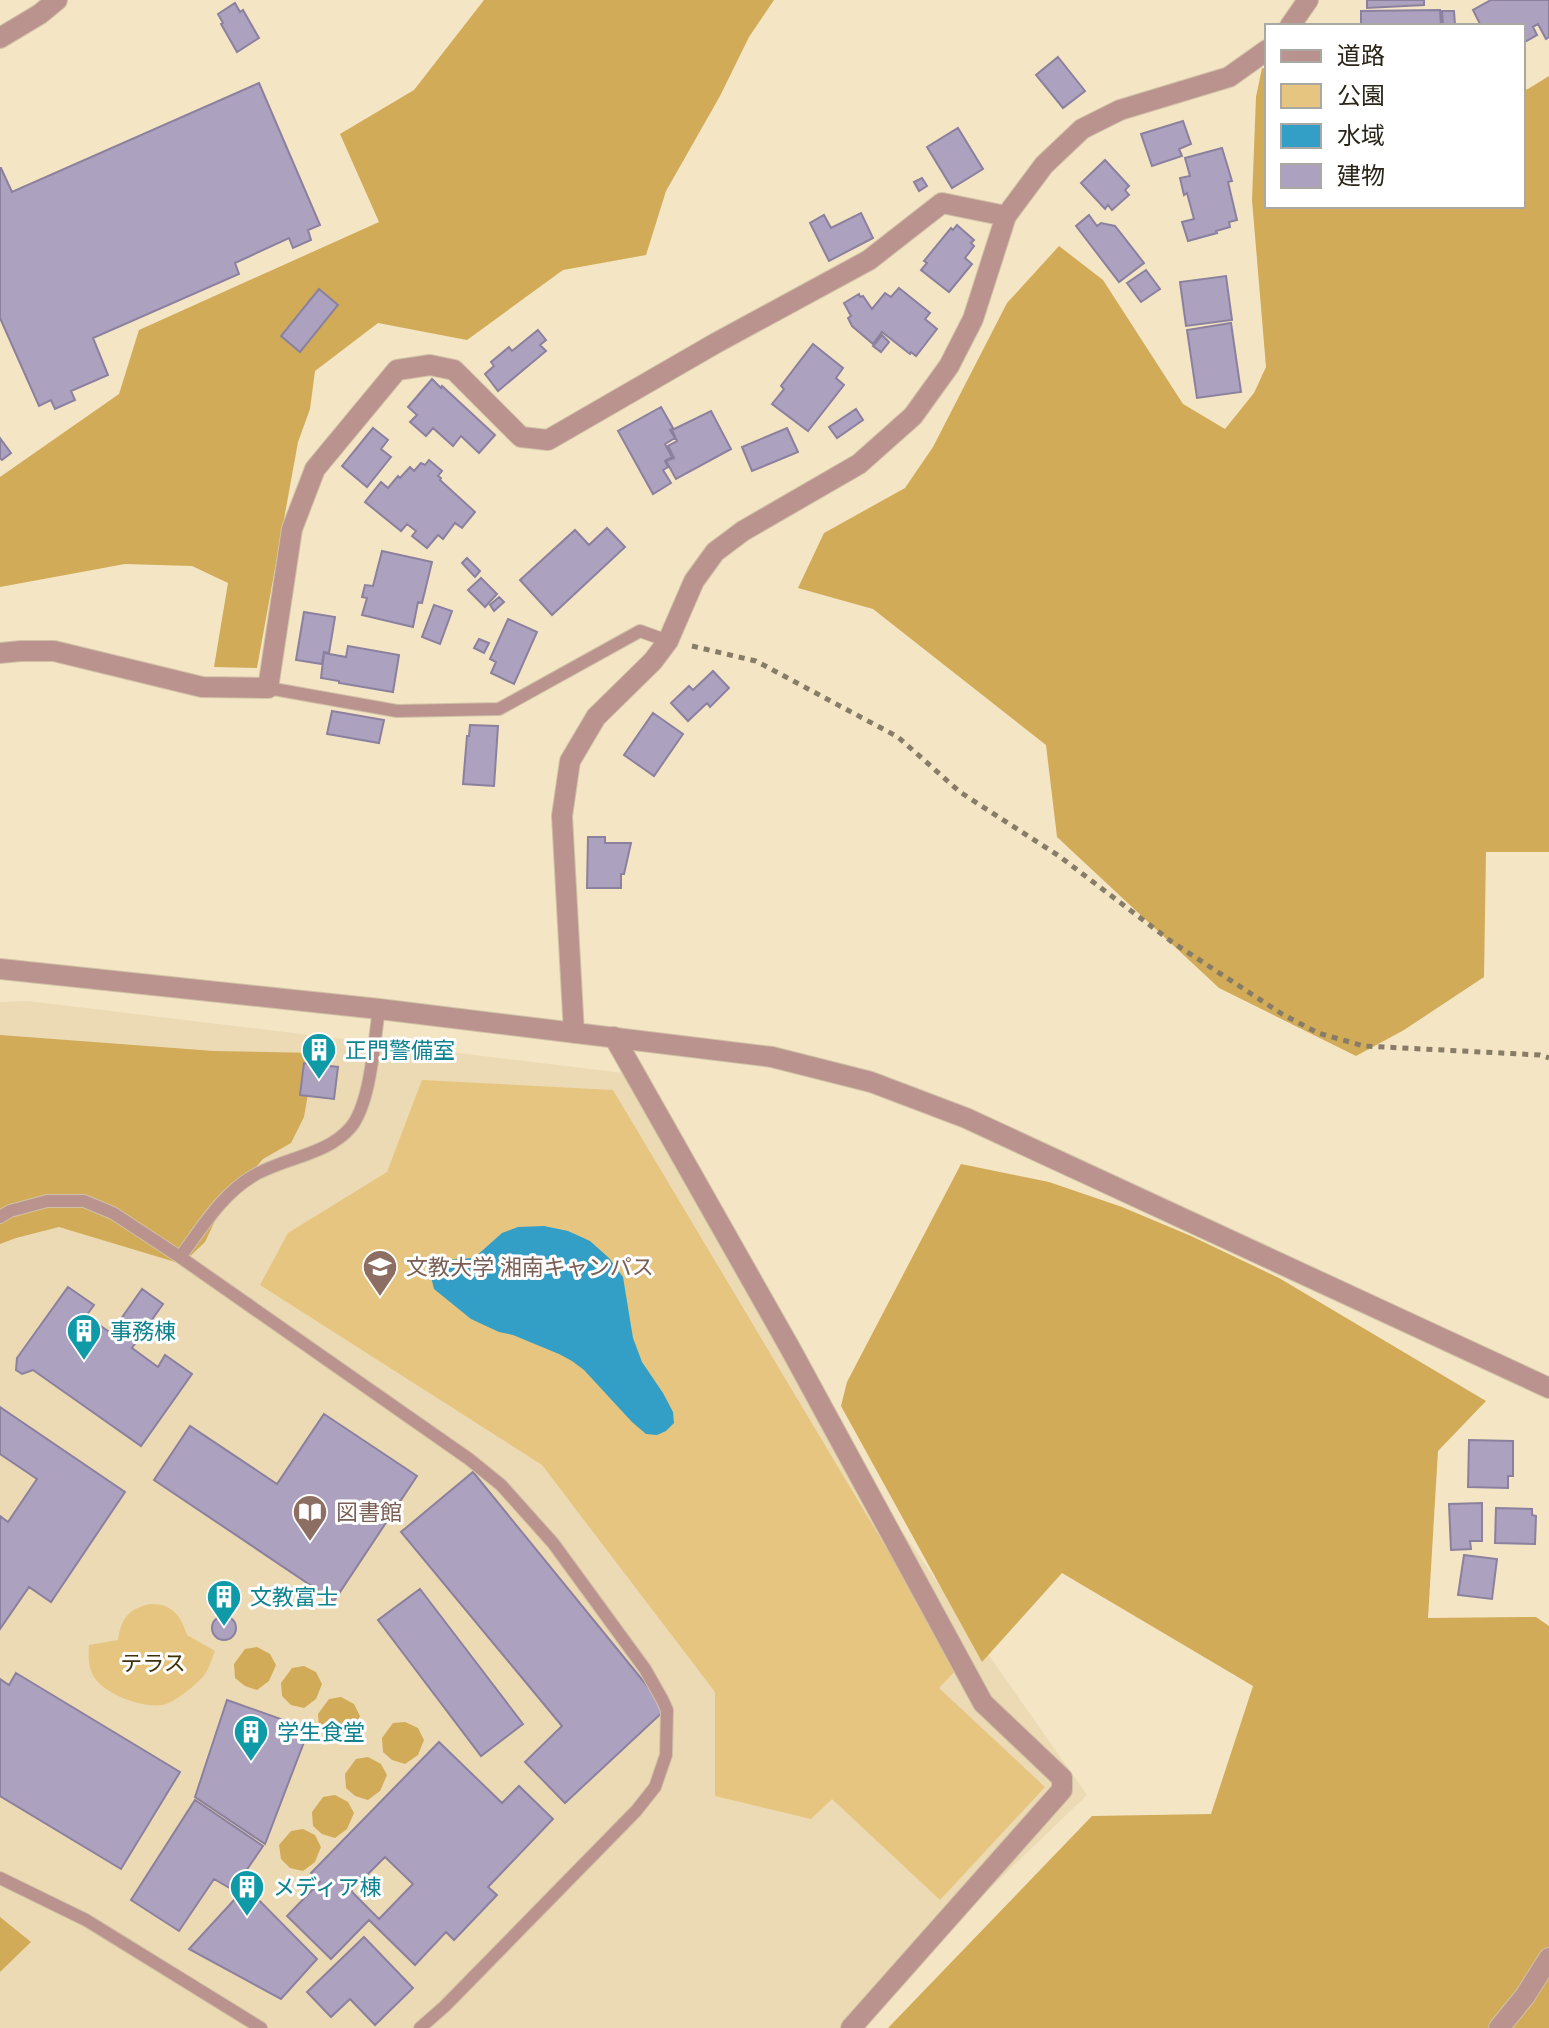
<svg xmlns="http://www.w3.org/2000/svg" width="1549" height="2028" viewBox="0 0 1549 2028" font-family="Poppins,'Noto Sans JP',sans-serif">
	<rect width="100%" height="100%" fill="#f4e5c5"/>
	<!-- built -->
	<path fill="#ecdab4" d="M 28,1001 L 623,1073 L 896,1523 L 1087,1795 L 845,2028 L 0,2028 L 0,1002 Z"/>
	<!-- green -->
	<path fill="#e6c580" d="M 422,1080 L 613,1090 L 958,1668 L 939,1688 L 1045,1787 L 940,1900 L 832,1799 L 811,1819 L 715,1796 L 715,1692 L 542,1465 L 260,1285 L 288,1233 L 387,1172 Z
		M 150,1604 C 172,1603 181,1616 187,1635 L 215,1651 C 212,1658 210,1667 205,1674 C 199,1683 176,1701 166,1704 C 147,1710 110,1696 97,1681 C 88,1671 88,1657 89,1645 L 118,1640 C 121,1619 128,1609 150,1604 Z"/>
	<!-- forest -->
	<path fill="#d1ab58" d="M 484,0 L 774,0 L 749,37 L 720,96 L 666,191 L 646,255 L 563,270 L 467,340 L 378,323 L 315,371 L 310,409 L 298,442 L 257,668 L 214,667 L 228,583 L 192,566 L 125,564 L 0,587 L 0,477 L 119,394 L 139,330 L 379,222 L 340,134 L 414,90 Z
		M 1262,68 L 1267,69 L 1267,206 L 1523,206 L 1523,90 L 1528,89 L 1549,76 L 1549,852 L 1486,852 L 1484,977 L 1404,1030 L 1356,1056 L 1219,988 L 1057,837 L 1046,745 L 873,609 L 798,588 L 824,533 L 905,488 L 933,447 L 1007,303 L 1059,246 L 1103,280 L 1183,404 L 1225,429 L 1254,393 L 1266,367 L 1252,200 L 1256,97 Z
		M 0,1035 L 214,1051 L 315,1053 L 304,1117 L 291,1143 L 263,1159 L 223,1204 L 205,1242 L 182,1264 L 59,1227 L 16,1238 L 0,1244 Z
		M 961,1164 L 1049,1182 L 1122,1207 L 1191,1236 L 1279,1278 L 1486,1401 L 1438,1451 L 1428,1618 L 1536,1617 L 1549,1626 L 1549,2028 L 888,2028 L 1092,1816 L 1211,1814 L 1253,1686 L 1062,1573 L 982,1662 L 841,1406 L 847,1382 Z
		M 257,1647 L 270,1654 L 276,1665 L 269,1681 L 257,1690 L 245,1686 L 235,1678 L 234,1664 L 245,1649 Z
		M 304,1666 L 316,1672 L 322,1684 L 316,1699 L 304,1708 L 291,1705 L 282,1696 L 281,1683 L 292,1668 Z
		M 341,1697 L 354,1704 L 360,1716 L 353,1731 L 341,1740 L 328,1736 L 319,1728 L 318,1714 L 329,1699 Z
		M 405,1722 L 418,1728 L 424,1740 L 418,1755 L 405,1764 L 392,1760 L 383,1752 L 382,1738 L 393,1723 Z
		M 368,1757 L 381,1764 L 387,1775 L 380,1791 L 368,1800 L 355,1796 L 346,1788 L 345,1774 L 356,1759 Z
		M 335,1795 L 348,1802 L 354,1813 L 347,1829 L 335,1838 L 322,1834 L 313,1826 L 312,1812 L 323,1797 Z
		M 303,1829 L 315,1835 L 321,1847 L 315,1862 L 303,1871 L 290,1868 L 281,1859 L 279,1845 L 291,1831 Z
		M 0,1917 L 31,1942 L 0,1972 Z"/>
	<!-- water -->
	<path fill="#339ec6" d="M 544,1226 L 568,1231 L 590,1241 L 609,1258 L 623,1277 L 633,1338 L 642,1362 L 663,1393 L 673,1412 L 674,1423 L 666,1431 L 657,1435 L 646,1434 L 632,1422 L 584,1370 L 572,1361 L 559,1354 L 513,1335 L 499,1332 L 471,1319 L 434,1289 L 430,1273 L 446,1260 L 474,1258 L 502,1233 L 518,1227 Z"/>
	<!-- building -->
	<path fill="#aca1bf" stroke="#8b819e" stroke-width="2" fill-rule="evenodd" d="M 1367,0 L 1424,0 L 1424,5 L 1367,8 Z
		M 1491,0 L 1549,0 L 1549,37 L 1546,39 L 1538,24 L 1533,27 L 1537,35 L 1523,43 L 1523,26 L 1481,26 L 1473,10 Z
		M 235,3 L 240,12 L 243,10 L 259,38 L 237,52 L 221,24 L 223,23 L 218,14 Z
		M 1440,10 L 1441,26 L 1361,26 L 1361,11 Z
		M 1442,11 L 1454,11 L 1455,25 L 1443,26 Z
		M 1058,57 L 1085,91 L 1063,108 L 1036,75 Z
		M 259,83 L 320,225 L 308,230 L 311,240 L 293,248 L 289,238 L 235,263 L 239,274 L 93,338 L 108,375 L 71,391 L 75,400 L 55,409 L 51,400 L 39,406 L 0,318 L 0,168 L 1,168 L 12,192 Z
		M 1183,121 L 1191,144 L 1179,149 L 1182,156 L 1152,166 L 1141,134 Z
		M 958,128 L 983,169 L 952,188 L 927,147 Z
		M 1222,148 L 1232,181 L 1228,182 L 1237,220 L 1229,222 L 1230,227 L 1216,231 L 1217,233 L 1188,241 L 1182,222 L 1194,219 L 1187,193 L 1184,195 L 1180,178 L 1190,176 L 1185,158 Z
		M 1105,160 L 1129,186 L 1125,190 L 1129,195 L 1112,210 L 1108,205 L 1105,209 L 1081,183 Z
		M 922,178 L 927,186 L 919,191 L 914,182 Z
		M 861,213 L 873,238 L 829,261 L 810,223 L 824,215 L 831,228 Z
		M 1089,215 L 1097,226 L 1101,223 L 1115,226 L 1144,263 L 1119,282 L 1076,226 Z
		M 957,225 L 974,240 L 971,243 L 974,246 L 965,258 L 972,264 L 949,292 L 921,270 L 927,263 L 924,261 L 951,228 L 953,230 Z
		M 1146,270 L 1160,289 L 1141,302 L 1127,283 Z
		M 1226,276 L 1232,320 L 1186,326 L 1180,282 Z
		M 899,288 L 930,313 L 925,319 L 937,329 L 916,356 L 911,352 L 910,354 L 882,332 L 873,344 L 852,326 L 848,318 L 851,316 L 844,303 L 859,294 L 860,297 L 863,296 L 872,309 L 885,293 L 891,297 Z
		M 319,289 L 338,305 L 300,352 L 281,336 Z
		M 1231,323 L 1241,392 L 1197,398 L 1187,330 Z
		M 538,330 L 546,340 L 540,345 L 546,351 L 498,391 L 485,374 L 494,366 L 491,362 L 509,347 L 512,351 Z
		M 882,335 L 889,342 L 881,352 L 873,346 Z
		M 813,344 L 843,368 L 836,378 L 844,385 L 808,431 L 772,404 L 784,389 L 781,386 Z
		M 432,379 L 441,388 L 442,386 L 495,435 L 479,453 L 461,436 L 453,446 L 433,428 L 426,436 L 410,422 L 417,415 L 408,407 Z
		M 661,407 L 673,428 L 670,430 L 675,438 L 665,444 L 672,457 L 665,461 L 668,467 L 663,470 L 671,483 L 653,494 L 618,431 Z
		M 856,409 L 863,420 L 837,438 L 829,427 Z
		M 711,411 L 731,449 L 676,479 L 666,461 L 674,458 L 668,446 L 677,441 L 672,430 Z
		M 373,428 L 388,440 L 381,449 L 391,457 L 367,487 L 342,466 Z
		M 787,428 L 798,452 L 752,471 L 742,447 Z
		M 0,438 L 11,453 L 2,460 L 0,458 Z
		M 429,460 L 442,471 L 438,476 L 441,478 L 440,480 L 475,512 L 462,528 L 455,523 L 443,539 L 438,535 L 427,548 L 412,536 L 416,531 L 407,524 L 401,531 L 365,502 L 381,482 L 388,488 L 398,476 L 400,478 L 410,467 L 414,471 L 421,463 L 425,465 Z
		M 607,528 L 625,547 L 552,615 L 520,580 L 575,530 L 589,545 Z
		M 382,551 L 432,562 L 422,603 L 418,602 L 413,627 L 362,615 L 367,598 L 362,597 L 365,585 L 373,586 Z
		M 467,558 L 480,571 L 475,577 L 462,563 Z
		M 481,578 L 497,594 L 485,607 L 468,590 Z
		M 499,597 L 504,602 L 494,611 L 490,605 Z
		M 434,605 L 452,611 L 440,644 L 422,637 Z
		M 304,612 L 335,617 L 329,653 L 324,652 L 322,664 L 296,660 Z
		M 508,619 L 537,632 L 514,684 L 491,673 L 496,662 L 490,659 Z
		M 479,639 L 489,643 L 484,653 L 474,648 Z
		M 348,646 L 399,655 L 393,692 L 339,683 L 339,681 L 321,678 L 324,653 L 346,657 Z
		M 713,671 L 729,688 L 710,707 L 707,703 L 688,721 L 671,703 L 689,686 L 693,690 Z
		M 332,711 L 384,720 L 379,743 L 327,734 Z
		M 653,713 L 683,734 L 654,776 L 624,755 Z
		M 470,725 L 498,726 L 494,786 L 463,784 L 467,736 L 469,736 Z
		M 588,837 L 605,837 L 605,843 L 631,843 L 624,874 L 621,874 L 621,888 L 587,888 Z
		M 304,1063 L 338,1067 L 334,1099 L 300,1095 Z
		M 68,1287 L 94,1305 L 86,1316 L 111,1333 L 142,1289 L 163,1304 L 132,1348 L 158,1367 L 165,1355 L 192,1374 L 141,1446 L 33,1370 L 22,1374 L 16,1370 L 17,1358 Z
		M 0,1407 L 125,1492 L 51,1602 L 29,1587 L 0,1629 L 0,1516 L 8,1522 L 37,1479 L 0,1454 Z
		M 324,1414 L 417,1476 L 334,1601 L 154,1480 L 190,1426 L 277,1484 Z
		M 1469,1440 L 1513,1441 L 1513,1476 L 1508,1476 L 1508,1488 L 1468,1487 Z
		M 473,1472 L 666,1709 L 565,1803 L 525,1762 L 562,1726 L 401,1532 Z
		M 1482,1503 L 1482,1541 L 1470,1541 L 1471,1549 L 1451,1550 L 1449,1504 Z
		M 1496,1508 L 1532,1509 L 1532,1515 L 1536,1516 L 1535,1544 L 1495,1543 Z
		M 1464,1555 L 1497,1559 L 1492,1599 L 1458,1595 Z
		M 420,1589 L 523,1724 L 481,1756 L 378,1620 Z
		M212 1628a12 12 0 1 1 24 0a12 12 0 1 1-24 0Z
		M 16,1673 L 180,1772 L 121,1869 L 0,1796 L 0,1679 L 9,1685 Z
		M 227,1700 L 309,1729 L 265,1844 L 195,1797 Z
		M 439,1742 L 502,1803 L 519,1786 L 553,1819 L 488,1887 L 497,1895 L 454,1940 L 446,1932 L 415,1965 L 369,1920 L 331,1959 L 287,1916 L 320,1882 L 311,1873 ZM 385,1857 L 413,1884 L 379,1919 L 351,1891 Z
		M 195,1800 L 263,1846 L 233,1890 L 214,1879 L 179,1931 L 131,1900 Z
		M 246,1887 L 317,1959 L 281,1999 L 189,1949 Z
		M 364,1937 L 413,1988 L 375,2025 L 350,1999 L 331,2017 L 307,1992 Z"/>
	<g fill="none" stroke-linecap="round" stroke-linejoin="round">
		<defs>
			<path id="service" d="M 268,688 L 397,711 L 499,709 L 640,631 L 668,641
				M 0,1217 L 10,1211 L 47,1201 L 84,1201 L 113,1213 L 180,1257 L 469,1459 L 501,1485 L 553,1543 L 645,1669 L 662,1699 L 667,1710 L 666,1755 L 655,1787 L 636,1811 L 445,2006 L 420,2028
				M 180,1257 C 202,1228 221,1195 253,1176 C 283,1158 328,1155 351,1127 C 371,1102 374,1041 379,1009
				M 0,1878 L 86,1920 L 261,2028"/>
			<path id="minor" d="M 0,38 L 40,14 L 57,0
				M 0,653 L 21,651 L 54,651 L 202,687 L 268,688 L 292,529 L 315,469 L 397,370 L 430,365 L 454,370 L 521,437 L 548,440 L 716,343 L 869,260 L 942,203 L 1006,216
				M 614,1037 L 790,1348 L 983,1703 L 1062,1778 L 1062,1790 L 851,2028
				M 1499,2028 L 1525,1996 L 1549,1958"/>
			<path id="tertiary" d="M 1290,26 L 1308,0
				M 0,969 L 379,1009 L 772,1057 L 871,1082 L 966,1118 L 1549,1388
				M 574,1033 L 562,816 L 570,761 L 596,717 L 653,661 L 668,641 L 694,581 L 715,552 L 743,531 L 859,464 L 913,416 L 949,366 L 973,319 L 1006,216 L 1044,165 L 1082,129 L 1120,110 L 1229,77 L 1267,50"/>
		</defs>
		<!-- service casing -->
		<use href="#service" stroke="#d0c2a6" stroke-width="14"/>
		<!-- minor casing -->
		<use href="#minor" stroke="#d0c2a6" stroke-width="22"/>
		<!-- tertiary casing -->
		<use href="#tertiary" stroke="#d0c2a6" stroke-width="22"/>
		<!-- path -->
		<path stroke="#867c67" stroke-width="5" stroke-dasharray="6 6" stroke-linecap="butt" d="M 692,646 L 756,661 L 898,737 L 960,792 L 1059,856 L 1172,942 L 1282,1014 L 1318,1033 L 1364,1046 L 1540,1055 L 1549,1058"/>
		<!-- service -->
		<use href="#service" stroke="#bb938e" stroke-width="12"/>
		<!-- minor -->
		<use href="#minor" stroke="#bb938e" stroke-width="20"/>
		<!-- tertiary -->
		<use href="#tertiary" stroke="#bb938e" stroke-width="20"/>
	</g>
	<!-- icons -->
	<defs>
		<symbol id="building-pin" viewBox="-11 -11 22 30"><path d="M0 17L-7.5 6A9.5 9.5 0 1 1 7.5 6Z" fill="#0f9aa8" stroke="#fff"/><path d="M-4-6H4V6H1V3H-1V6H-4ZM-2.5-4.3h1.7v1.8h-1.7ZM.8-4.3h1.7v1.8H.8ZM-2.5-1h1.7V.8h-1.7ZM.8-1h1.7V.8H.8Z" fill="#fff"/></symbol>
		<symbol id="university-pin" viewBox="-11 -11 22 30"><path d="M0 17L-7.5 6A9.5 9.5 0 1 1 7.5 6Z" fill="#8d6e63" stroke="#fff"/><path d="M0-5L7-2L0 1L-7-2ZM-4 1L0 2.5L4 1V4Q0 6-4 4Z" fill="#fff"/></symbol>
		<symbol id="library-pin" viewBox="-11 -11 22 30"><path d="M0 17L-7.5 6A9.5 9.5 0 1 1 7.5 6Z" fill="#8d6e63" stroke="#fff"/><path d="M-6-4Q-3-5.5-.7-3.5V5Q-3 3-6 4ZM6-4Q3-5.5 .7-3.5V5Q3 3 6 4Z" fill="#fff"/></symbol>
	</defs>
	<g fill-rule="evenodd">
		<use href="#building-pin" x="299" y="1030" width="40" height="54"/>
		<use href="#university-pin" x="360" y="1247" width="40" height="54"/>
		<use href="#building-pin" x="64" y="1311" width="40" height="54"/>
		<use href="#library-pin" x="290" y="1492" width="40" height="54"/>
		<use href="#building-pin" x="204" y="1577" width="40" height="54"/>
		<use href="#building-pin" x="231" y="1712" width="40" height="54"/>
		<use href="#building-pin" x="227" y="1867" width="40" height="54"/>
	</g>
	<g text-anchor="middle" stroke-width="6" stroke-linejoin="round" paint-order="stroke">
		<!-- culture labels -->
		<g font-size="22" fill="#0d838f" stroke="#fff" text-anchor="start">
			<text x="345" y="1058">正門警備室</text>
			<text x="110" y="1339">事務棟</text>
			<text x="250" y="1605">文教富士</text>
			<text x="277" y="1740">学生食堂</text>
			<text x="273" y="1895">メディア棟</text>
		</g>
		<!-- education labels -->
		<g font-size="22" fill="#785e54" stroke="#fff" text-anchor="start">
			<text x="406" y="1275">文教大学 湘南キャンパス</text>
			<text x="336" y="1520">図書館</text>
		</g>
		<!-- park labels -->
		<g font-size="22" fill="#40300b" stroke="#fff">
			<text x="153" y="1671">テラス</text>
		</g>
	</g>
	<!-- legend -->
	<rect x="1265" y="24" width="260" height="184" fill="#ffffff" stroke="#aaa8a3" stroke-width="2"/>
	<rect x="1281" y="50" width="40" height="12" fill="#bb938e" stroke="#aaa8a3" stroke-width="2"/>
	<text x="1337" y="64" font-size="24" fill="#2b2519">道路</text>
	<rect x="1281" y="84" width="40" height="24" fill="#e6c580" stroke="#aaa8a3" stroke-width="2"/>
	<text x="1337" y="104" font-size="24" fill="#2b2519">公園</text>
	<rect x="1281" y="124" width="40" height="24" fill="#339ec6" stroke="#aaa8a3" stroke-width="2"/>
	<text x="1337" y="144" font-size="24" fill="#2b2519">水域</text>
	<rect x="1281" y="164" width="40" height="24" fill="#aca1bf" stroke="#aaa8a3" stroke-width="2"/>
	<text x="1337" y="184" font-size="24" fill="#2b2519">建物</text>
</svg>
